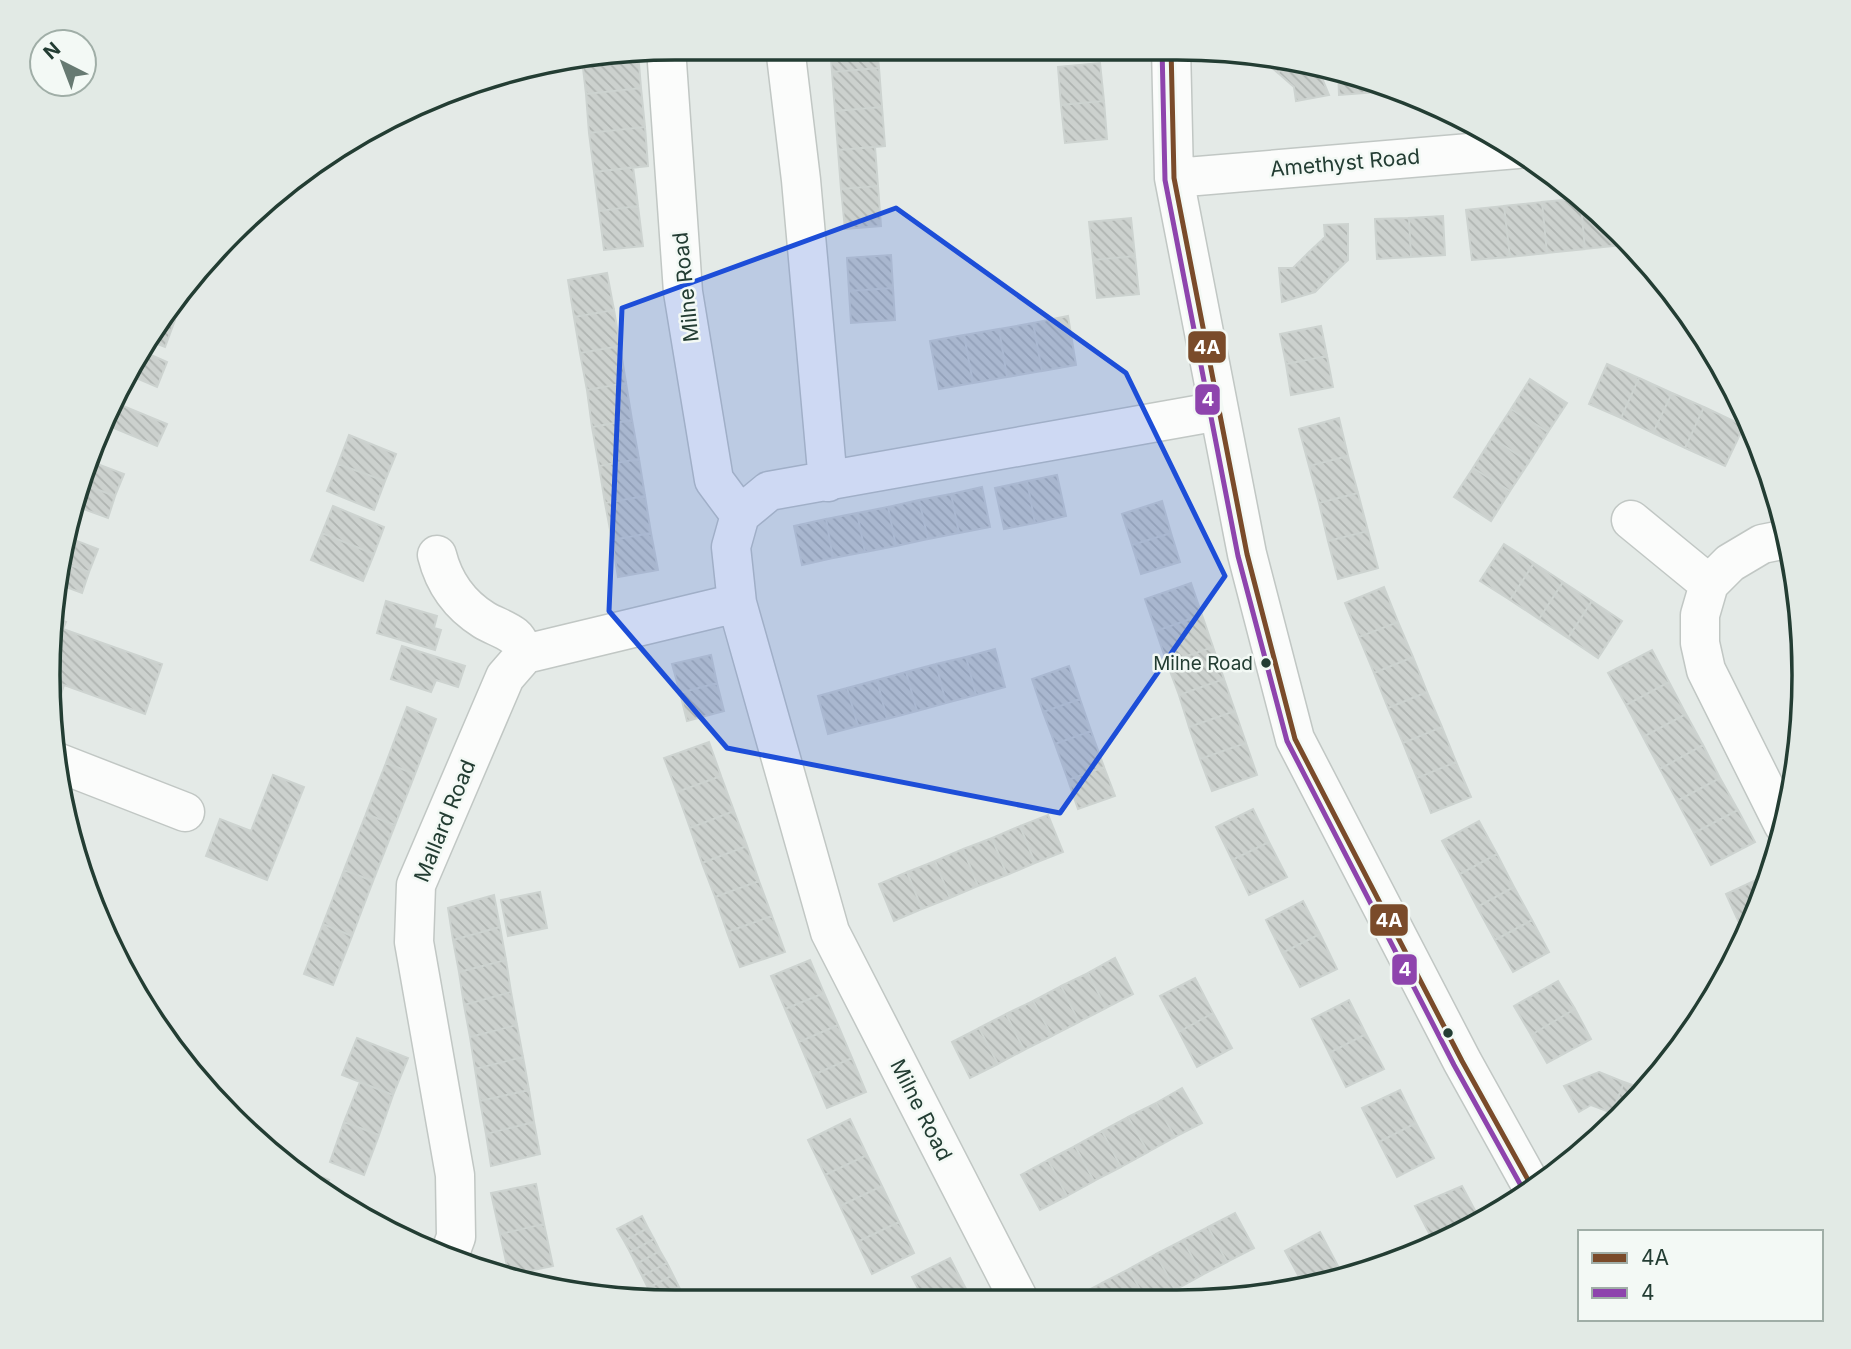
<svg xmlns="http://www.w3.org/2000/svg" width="1851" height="1349" font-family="Inter,sans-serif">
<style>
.building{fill:url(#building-back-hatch);stroke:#cdd3d0;stroke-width:2}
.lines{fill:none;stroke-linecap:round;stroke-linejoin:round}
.minor-casing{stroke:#c1c7c4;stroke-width:41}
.minor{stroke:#fbfcfb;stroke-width:38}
.bus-1-casing{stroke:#f3f9f5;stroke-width:10}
.bus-2-casing{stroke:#f3f9f5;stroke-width:10}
.bus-1{stroke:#7a4b2a;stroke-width:5}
.bus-2{stroke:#8e44ad;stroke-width:5}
.marked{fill:#1d4ed8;fill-opacity:0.2;stroke:#1d4ed8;stroke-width:5;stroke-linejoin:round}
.bus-dot{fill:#233d33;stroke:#f3f9f5;stroke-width:2.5}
.labels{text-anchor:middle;stroke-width:5;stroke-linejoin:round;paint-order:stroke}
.bus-label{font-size:19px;fill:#233d33;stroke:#f3f9f5;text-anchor:end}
.street-label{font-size:21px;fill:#233d33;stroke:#f3f9f5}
.rim{fill:none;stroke:#233d33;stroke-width:3.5}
.line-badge{stroke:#f3f9f5;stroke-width:2.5}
.badge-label{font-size:19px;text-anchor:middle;font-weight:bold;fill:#fff}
</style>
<defs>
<pattern id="building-back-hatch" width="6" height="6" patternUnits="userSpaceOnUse" patternTransform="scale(1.75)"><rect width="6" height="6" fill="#ccd1ce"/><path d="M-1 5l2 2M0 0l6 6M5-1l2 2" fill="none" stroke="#afb4b1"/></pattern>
</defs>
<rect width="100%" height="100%" fill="#e4eae7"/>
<path class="building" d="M830,47H877L879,68L832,72Z
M638,52L641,88L586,94L582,59Z
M1261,58L1287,62L1278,73Z
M1287,62L1317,66L1329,95L1296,101L1294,87L1278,73Z
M1100,63L1104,101L1061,105L1058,67Z
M879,68L882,107L835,111L832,72Z
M1338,68L1377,86V92L1339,95Z
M641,88L645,127L589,133L586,94Z
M1104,101L1107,139L1065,143L1061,105Z
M882,107L885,146L838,150L835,111Z
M645,127L648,166L594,172L589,133Z
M875,147L878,186L841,189L838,150Z
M633,167L638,206L599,211L594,172Z
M878,186L881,226L845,229L841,189Z
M1574,199L1581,206L1585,249L1547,253L1542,202Z
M1542,202L1547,253L1510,257L1504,206Z
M638,206L643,246L604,250L599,211Z
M1504,206L1510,257L1472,260L1466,210Z
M1581,206L1622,244V245L1585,249Z
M1443,216L1445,255L1411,257L1409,218Z
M1131,218L1135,256L1093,260L1089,222Z
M1409,218L1411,257L1377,259L1375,219Z
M1348,224V260L1331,276L1309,252L1325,237L1324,225Z
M1309,252L1331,276L1315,292L1282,302L1279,268H1293Z
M891,255L893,288L849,291L847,258Z
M1135,256L1139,294L1097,298L1093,260Z
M607,273L614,310L574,317L568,280Z
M893,288L895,320L851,323L849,291Z
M614,310L620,346L580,353L574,317Z
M166,316L175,320L165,347L150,341Z
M1068,316L1076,365L1042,371L1033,323Z
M1033,323L1042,371L1007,377L999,329Z
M1321,326L1327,356L1286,364L1280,334Z
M999,329L1007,377L973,383L964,335Z
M964,335L973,383L939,389L930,341Z
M620,346L626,383L587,390L580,353Z
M142,351L167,362L157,387L127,374Z
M1327,356L1333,387L1291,395L1286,364Z
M1607,364L1639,378L1621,418L1589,404Z
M1639,378L1672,393L1653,433L1621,418Z
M1530,379L1567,403L1548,432L1511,409Z
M626,383L632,420L592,427L587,390Z
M1672,393L1704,407L1685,448L1653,433Z
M111,401L167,424L157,446L104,424Z
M1704,407L1744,426L1725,466L1685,448Z
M1511,409L1548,432L1529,462L1492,438Z
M1339,418L1348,456L1309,466L1299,429Z
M632,420L639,459L599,466L592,427Z
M349,435L396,454L385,481L338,464Z
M1492,438L1529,462L1510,491L1473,468Z
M1348,456L1358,493L1319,503L1309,466Z
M639,459L645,496L605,503L599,466Z
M92,462L124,474L115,496L85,485Z
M338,464L385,481L374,510L327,491Z
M1473,468L1510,491L1491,521L1454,497Z
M1057,475L1066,516L1035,523L1027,481Z
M1027,481L1035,523L1004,529L995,488Z
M85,485L115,496L108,518L78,507Z
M982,487L990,527L959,533L951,494Z
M1358,493L1368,531L1328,541L1319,503Z
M951,494L959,533L928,539L919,500Z
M645,496L651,533L612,540L605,503Z
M919,500L928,539L896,546L888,507Z
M1162,501L1171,533L1132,545L1122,514Z
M333,506L384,527L374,554L322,533Z
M888,507L896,546L865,552L857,513Z
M857,513L865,552L833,558L826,519Z
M826,519L833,558L802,565L794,526Z
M1368,531L1378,568L1338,579L1328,541Z
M322,533L374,554L363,581L311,560Z
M651,533L658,570L618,577L612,540Z
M1171,533L1180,562L1141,574L1132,545Z
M69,538L98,549L89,572L62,562Z
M1504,544L1534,563L1510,600L1480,581Z
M62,562L89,572L82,593L55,583Z
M1534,563L1563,582L1539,619L1510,600Z
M1563,582L1592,601L1568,638L1539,619Z
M1191,583L1202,615L1156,631L1145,599Z
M1384,587L1398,622L1359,637L1345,603Z
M386,601L437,616L434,628L441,630L435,650L377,633Z
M1592,601L1622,621L1598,658L1568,638Z
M1202,615L1213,647L1167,663L1156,631Z
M53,618L66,622L63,629L162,664L145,714L64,685L59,700L53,697Z
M1398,622L1413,657L1374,673L1359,637Z
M402,646L465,666L458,687L436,680L431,692L391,679Z
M1213,647L1224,679L1179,695L1167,663Z
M995,649L1005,687L976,695L966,657Z
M1652,650L1669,682L1626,705L1608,673Z
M711,655L717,683L680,693L672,664Z
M966,657L976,695L946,703L936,664Z
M1413,657L1427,692L1388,708L1374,673Z
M936,664L946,703L917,711L906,672Z
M1069,666L1080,699L1043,712L1032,679Z
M906,672L917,711L887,719L877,680Z
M1224,679L1235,711L1189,727L1179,695Z
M877,680L887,719L858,726L847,688Z
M1669,682L1686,714L1643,737L1626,705Z
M717,683L724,711L687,721L680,693Z
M847,688L858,726L828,734L818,696Z
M1427,692L1442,727L1403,743L1388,708Z
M1080,699L1091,731L1055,744L1043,712Z
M407,707L436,719L415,774L386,763Z
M1235,711L1246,743L1200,759L1189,727Z
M1686,714L1703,745L1660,769L1643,737Z
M1442,727L1456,762L1417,778L1403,743Z
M1091,731L1104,767L1068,780L1055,744Z
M709,742L721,776L677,792L664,758Z
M1246,743L1257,775L1212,791L1200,759Z
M1703,745L1720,778L1677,801L1660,769Z
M1456,762L1471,797L1431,813L1417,778Z
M386,763L415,774L395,825L366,814Z
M1104,767L1115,796L1078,809L1068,780Z
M273,775L304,787L267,880L206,856L220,819L251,831Z
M721,776L734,811L690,828L677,792Z
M1720,778L1738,810L1694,833L1677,801Z
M1253,809L1269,842L1232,860L1216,827Z
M1738,810L1755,842L1711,865L1694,833Z
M734,811L747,846L702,863L690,828Z
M366,814L395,825L373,881L344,870Z
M1048,815L1063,852L1035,863L1020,826Z
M1479,821L1497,854L1460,874L1442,841Z
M1020,826L1035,863L1007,875L992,838Z
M992,838L1007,875L978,886L963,849Z
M1269,842L1287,877L1249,895L1232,860Z
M747,846L759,881L715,897L702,863Z
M963,849L978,886L950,898L935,861Z
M1497,854L1514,887L1477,907L1460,874Z
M935,861L950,898L922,909L907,872Z
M344,870L373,881L352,936L323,924Z
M907,872L922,909L894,921L879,884Z
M1771,873L1751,920L1740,925L1726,894Z
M759,881L772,916L727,932L715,897Z
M1514,887L1532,920L1495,940L1477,907Z
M540,892L547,928L508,936L501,900Z
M494,895L500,927L453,940L448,908Z
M1303,901L1320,934L1282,953L1266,920Z
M772,916L785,952L740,967L727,932Z
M1532,920L1549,952L1513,972L1495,940Z
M323,924L352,936L333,985L304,974Z
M500,927L506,960L459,972L453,940Z
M1320,934L1337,969L1300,987L1282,953Z
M1115,958L1133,994L1106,1008L1088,973Z
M506,960L511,992L464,1005L459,972Z
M810,960L824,993L785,1009L771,976Z
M1088,973L1106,1008L1079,1022L1061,986Z
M1195,978L1213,1013L1179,1032L1160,996Z
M1558,981L1575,1009L1531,1035L1514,1006Z
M1061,986L1079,1022L1052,1036L1033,1001Z
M511,992L517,1025L470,1037L464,1005Z
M824,993L838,1025L799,1042L785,1009Z
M1349,1000L1366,1034L1329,1053L1312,1019Z
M1033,1001L1052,1036L1024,1050L1006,1014Z
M1575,1009L1591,1039L1547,1063L1531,1035Z
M1213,1013L1232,1048L1197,1067L1179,1032Z
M1006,1014L1024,1050L998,1064L979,1028Z
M517,1025L523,1057L475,1069L470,1037Z
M838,1025L852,1058L813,1075L799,1042Z
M979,1028L998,1064L970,1078L952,1042Z
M1366,1034L1384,1069L1346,1087L1329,1053Z
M357,1038L408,1058L393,1095L342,1075Z
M523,1057L529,1090L480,1101L475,1069Z
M852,1058L866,1092L827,1108L813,1075Z
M1599,1072L1624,1082L1612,1113L1591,1105L1579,1112L1564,1086Z
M360,1082L393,1095L379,1135L344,1122Z
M1624,1082L1646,1090L1619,1116L1612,1113Z
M1182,1088L1202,1123L1175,1137L1156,1103Z
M529,1090L534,1122L486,1134L480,1101Z
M1400,1090L1416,1123L1379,1142L1362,1108Z
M1156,1103L1175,1137L1148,1152L1128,1117Z
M1128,1117L1148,1152L1121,1167L1102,1131Z
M850,1119L867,1155L825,1175L808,1140Z
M344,1122L379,1135L364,1175L330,1162Z
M534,1122L540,1154L491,1166L486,1134Z
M1416,1123L1434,1158L1397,1177L1379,1142Z
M1102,1131L1121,1167L1094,1181L1075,1146Z
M1075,1146L1094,1181L1067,1196L1048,1160Z
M867,1155L882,1186L840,1206L825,1175Z
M1048,1160L1067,1196L1040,1210L1021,1175Z
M309,1172L329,1180L325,1189L307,1177Z
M536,1184L544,1224L500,1234L491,1193Z
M882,1186L899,1222L857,1242L840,1206Z
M1462,1186L1478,1216L1431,1237L1415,1206Z
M1235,1213L1254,1248L1227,1262L1208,1227Z
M642,1216L648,1228L624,1241L617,1229Z
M1478,1216L1479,1218L1434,1244L1431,1237Z
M899,1222L914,1253L872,1274L857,1242Z
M544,1224L553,1266L509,1275L500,1234Z
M1208,1227L1227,1262L1202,1275L1183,1240Z
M648,1228L654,1239L630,1252L624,1241Z
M1320,1232L1339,1268L1312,1282L1303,1284L1285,1251Z
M654,1239L660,1251L636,1264L630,1252Z
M1183,1240L1202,1275L1175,1290L1156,1254Z
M660,1251L667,1263L642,1276L636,1264Z
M1156,1254L1175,1290L1161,1297H1144L1129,1269Z
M950,1258L966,1289L949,1298H923L912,1277Z
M667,1263L673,1275L648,1288L642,1276Z
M1339,1268L1342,1274L1312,1282Z
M1129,1269L1144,1297H1110L1102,1283Z
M673,1275L679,1287L654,1299L648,1288Z
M1102,1283L1110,1297L1075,1298V1297Z
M679,1287L685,1298L682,1300H655Z
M966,1289L970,1298H949Z"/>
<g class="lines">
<defs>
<path id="minor" d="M785,47L801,180L828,482
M1171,47L1174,178L1247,554L1295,739L1462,1061L1532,1187
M666,48L683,292L714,480L740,515
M1174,178L1517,149
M1631,520L1709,584
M437,555C444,583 460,605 484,620C494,626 505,629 514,636C519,640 522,648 525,654
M54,761L185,812
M1783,824L1706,670L1700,643V615L1709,584L1730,563L1762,544L1787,539
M449,1256L456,1237L455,1175L414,942L416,885L505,677L525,654L737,603
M1018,1298L830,932L737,603L731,547L740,515L769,491L1219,411"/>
</defs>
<use href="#minor" class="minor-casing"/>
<use href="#minor" class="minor"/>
<defs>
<path id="bus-1" d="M1171,47L1174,178L1247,554L1295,739L1462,1061L1532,1187"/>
<path id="bus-2" d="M1162,47L1165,180L1238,556L1287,741L1454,1065L1524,1191"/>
</defs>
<use href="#bus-1" class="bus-1-casing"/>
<use href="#bus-2" class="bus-2-casing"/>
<use href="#bus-1" class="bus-1"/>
<use href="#bus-2" class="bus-2"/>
</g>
<path class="marked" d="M896,208L1126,373L1225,576L1060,813L727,748L609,611L622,308Z"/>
<g class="bus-dot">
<circle cx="1266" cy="663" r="6"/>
<circle cx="1448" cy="1033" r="6"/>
</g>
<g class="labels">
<g class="bus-label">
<text x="1253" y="670">Milne Road</text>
</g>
<g class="street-label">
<text transform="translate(1345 163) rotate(-5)" y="7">Amethyst Road</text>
<text transform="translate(686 287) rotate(-96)" y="7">Milne Road</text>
<text transform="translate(445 821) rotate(-68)" y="7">Mallard Road</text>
<text transform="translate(921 1110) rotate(63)" y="7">Milne Road</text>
</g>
</g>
<path d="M0 0H1851V1349H0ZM675 60H1177A615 615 0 0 1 1792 675V675A615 615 0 0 1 1177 1290H675A615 615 0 0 1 60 675V675A615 615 0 0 1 675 60Z" fill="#e2eae5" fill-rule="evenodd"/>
<path class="rim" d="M675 60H1177A615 615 0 0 1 1792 675V675A615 615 0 0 1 1177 1290H675A615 615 0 0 1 60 675V675A615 615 0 0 1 675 60Z"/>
<g class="line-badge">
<rect x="1187" y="330" width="40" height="34" rx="7" fill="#7a4b2a"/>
<rect x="1194" y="383" width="27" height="33" rx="7" fill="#8e44ad"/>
<rect x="1369" y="903" width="40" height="34" rx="7" fill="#7a4b2a"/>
<rect x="1391" y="953" width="27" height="33" rx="7" fill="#8e44ad"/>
</g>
<g class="badge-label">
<text x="1207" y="354">4A</text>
<text x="1208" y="406">4</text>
<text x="1389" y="927">4A</text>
<text x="1405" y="976">4</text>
</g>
<rect x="1578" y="1230" width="245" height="91" fill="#f3f9f5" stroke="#a0aea7" stroke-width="2"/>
<rect x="1592" y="1253" width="35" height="10" fill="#7a4b2a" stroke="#a0aea7" stroke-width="2"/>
<text x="1641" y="1265" font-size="21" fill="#233d33">4A</text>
<rect x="1592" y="1288" width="35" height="10" fill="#8e44ad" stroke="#a0aea7" stroke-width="2"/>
<text x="1641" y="1300" font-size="21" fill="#233d33">4</text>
<g transform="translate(63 63) rotate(318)"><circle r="33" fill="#f3f9f5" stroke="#a0aea7" stroke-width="2"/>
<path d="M0-5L12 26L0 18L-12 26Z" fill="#677a72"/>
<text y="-10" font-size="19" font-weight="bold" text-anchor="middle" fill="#233d33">N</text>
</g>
</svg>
